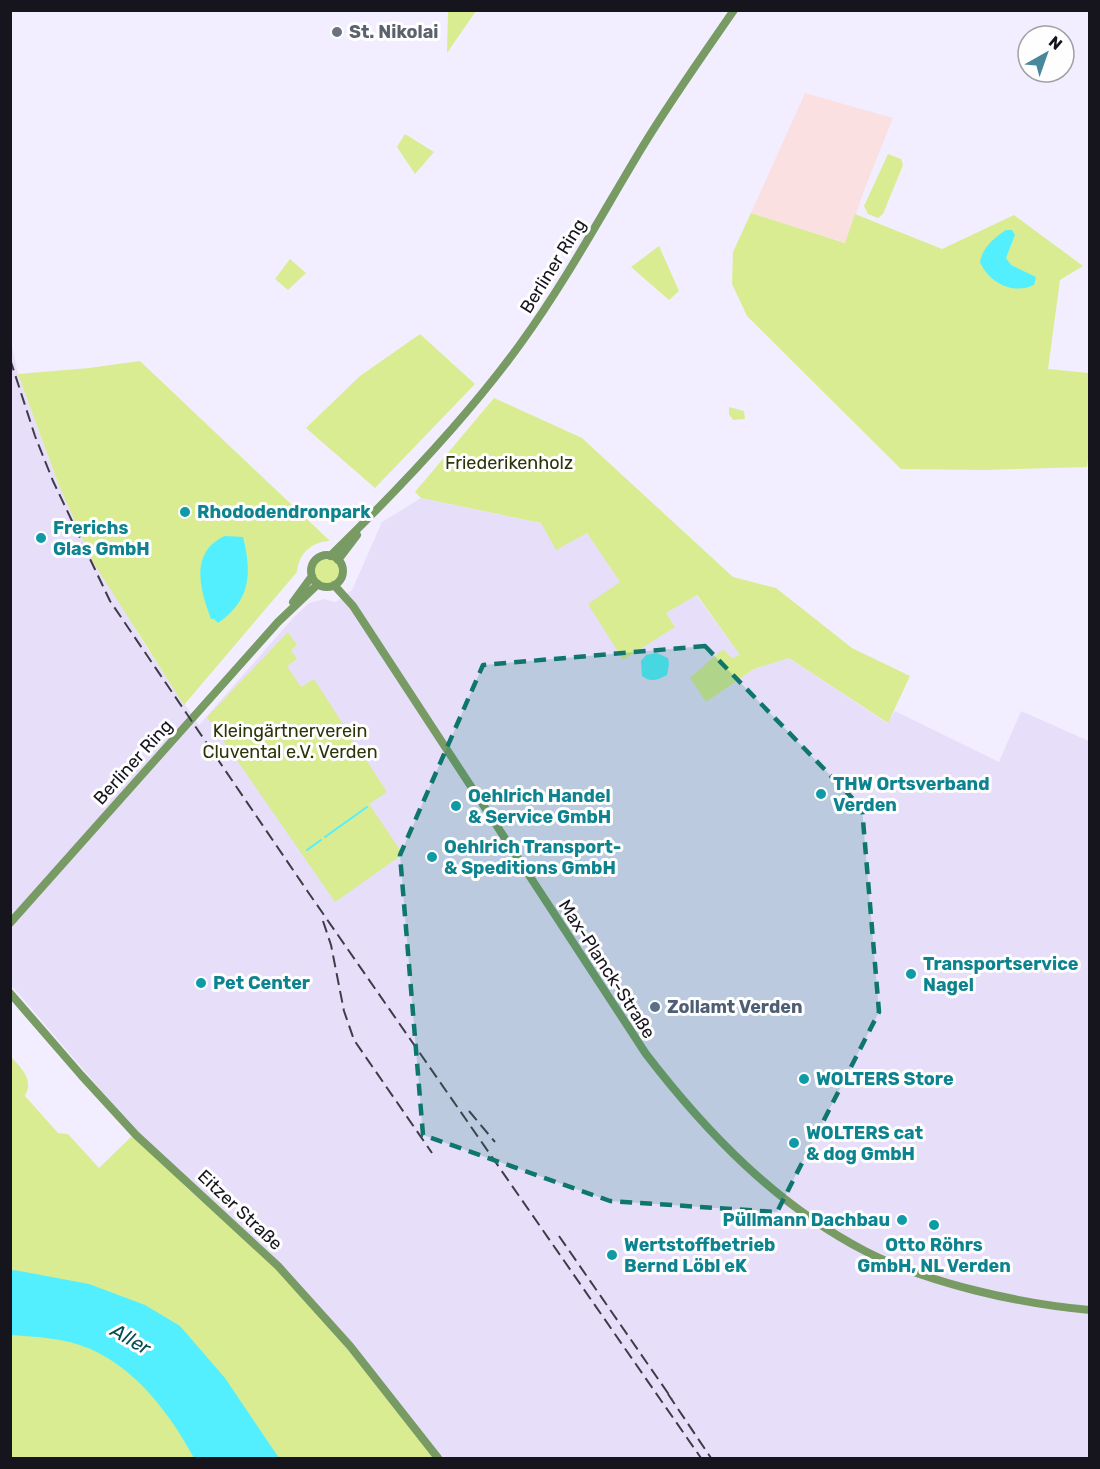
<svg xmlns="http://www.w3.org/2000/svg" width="1100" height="1469" font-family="Rubik,sans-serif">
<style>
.commercial{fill:#fbe0e2}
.built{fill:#e7dffa}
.green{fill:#d9ec91}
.water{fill:#54effe}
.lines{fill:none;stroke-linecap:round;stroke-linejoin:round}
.stream{stroke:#54effe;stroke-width:2}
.secondary{stroke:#789b64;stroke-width:8}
.rail{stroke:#3f3c47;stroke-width:2;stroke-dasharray:12 6;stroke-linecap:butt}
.marked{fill:#0f766e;fill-opacity:0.2;stroke:#0f766e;stroke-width:4.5;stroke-dasharray:12 8;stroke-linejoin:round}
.worship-dot{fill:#6b7280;stroke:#fefefe;stroke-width:2}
.culture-dot{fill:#0f9aa8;stroke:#fefefe;stroke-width:2}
.service-dot{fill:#5c6f8a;stroke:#fefefe;stroke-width:2}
.labels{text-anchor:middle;stroke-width:6;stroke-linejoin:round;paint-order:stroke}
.worship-label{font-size:18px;font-weight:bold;fill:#5b616d;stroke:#fefefe;text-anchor:start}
.street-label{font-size:18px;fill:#16141d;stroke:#fefefe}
.park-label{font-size:18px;fill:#2d3408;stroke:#fefefe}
.culture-label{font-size:18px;font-weight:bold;fill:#0d838f;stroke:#fefefe;text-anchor:start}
.service-label{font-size:18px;font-weight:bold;fill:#4e5e75;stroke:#fefefe;text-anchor:start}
.water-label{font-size:20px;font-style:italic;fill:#064e54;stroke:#fefefe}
</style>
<rect width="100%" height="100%" fill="#f3eeff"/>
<path class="commercial" d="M805,93L893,118L865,188L846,243L751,213Z"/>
<path class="built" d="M10,336L18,374L58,483L141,639L199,725L294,617L309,603L324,599L336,602L352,590L382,522L421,498L587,533L621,582L675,627L666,613L696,595L741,656L732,658L706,702L754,669L789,658L887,723L895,711L999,762L1021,711L1089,741V1458H442L353,1344L279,1264L136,1131L11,985Z"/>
<path class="green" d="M448,11H476L447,53Z
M405,134L434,152L415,174L397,147Z
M888,154L901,159L903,165L883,214L878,218L868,214L864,206Z
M751,213L845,243L855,214L942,249L1014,215L1083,266L1060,280L1048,369L1089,373L1090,445L1087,467L984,470L901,469L747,316L732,284L733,252Z
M659,246L679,291L669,300L631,267Z
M290,259L306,273L288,290L275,279Z
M420,334L475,384L375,488L306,428L360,376Z
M140,361L330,541C311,542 299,553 297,572L184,705L93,562L58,483L18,374L89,368Z
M494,398L582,438L733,577L776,588L852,648L910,676L888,723L789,658L754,669L706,702L690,678L723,649L732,658L740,655L697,595L666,613L675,627L623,660L588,604L620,582L587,533L556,550L541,523L421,498L415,492Z
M729,407L744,411L745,419L733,420L729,414Z
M313 571a14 14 0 1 1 28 0a14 14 0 1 1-28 0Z
M288,632L297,645L291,650L297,659L287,666L301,687L314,679L387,792L369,804L403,854L335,902L207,717Z
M10,1056C22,1069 34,1079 25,1096L58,1133L68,1134L99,1168L133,1135L187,1188L276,1268L347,1349L434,1458H11Z"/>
<path class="water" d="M1006,230H1012L1015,235L1006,258L1011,265L1036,277L1034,285C1013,295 989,283 980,262C982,248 995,237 1006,230Z
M225,536L243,537C252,573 251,600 218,623L214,619H211C200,590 189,552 225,536Z
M657,653L668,658L669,664L667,675C657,680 652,683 642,676L641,661L646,655Z
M14,1270L89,1284L145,1305L180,1326L225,1378L279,1458H194C170,1414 136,1368 88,1348C64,1338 36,1337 11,1335V1271Z"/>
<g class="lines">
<path class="stream" d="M325,837L367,807
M307,850L321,840"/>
<path class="secondary" d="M311 571a16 16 0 1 1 32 0a16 16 0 1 1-32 0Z
M330,556C397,491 467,418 521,343C566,281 603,212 643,146C671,100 703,55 734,10
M338,560L357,535
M334,585L353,606L646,1054C706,1132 776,1205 865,1251C927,1283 1020,1304 1090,1310
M293,602L312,576
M10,923L278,622L318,584
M10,993L81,1075L136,1135L278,1266L350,1346L438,1458"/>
<path class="rail" d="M10,359L35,436L53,481L110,601L308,892L701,1458
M323,921L331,945L344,1011L354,1040L432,1153
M469,1111L495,1142
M559,1236L672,1399
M668,1394L711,1458"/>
</g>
<path class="marked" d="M705,646L862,808L879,1012L777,1212L610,1201L423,1135L400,855L483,665Z"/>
<circle class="worship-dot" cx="337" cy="32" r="6"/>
<g class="culture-dot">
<circle cx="185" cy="512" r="6"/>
<circle cx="41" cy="538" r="6"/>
<circle cx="821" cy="794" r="6"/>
<circle cx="456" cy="806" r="6"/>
<circle cx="432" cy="857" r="6"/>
<circle cx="911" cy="974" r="6"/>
<circle cx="201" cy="983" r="6"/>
<circle cx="804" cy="1079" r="6"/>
<circle cx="794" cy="1143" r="6"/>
<circle cx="902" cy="1220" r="6"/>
<circle cx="934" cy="1225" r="6"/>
<circle cx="612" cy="1255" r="6"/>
</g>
<circle class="service-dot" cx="655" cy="1007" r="6"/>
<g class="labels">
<g class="worship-label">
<text x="349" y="38">St. Nikolai</text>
</g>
<g class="street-label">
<text transform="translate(553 266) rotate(-58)" y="6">Berliner Ring</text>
<text transform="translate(133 762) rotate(-48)" y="6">Berliner Ring</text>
<text transform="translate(607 969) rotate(57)" y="6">Max-Planck-Straße</text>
<text transform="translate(240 1210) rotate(43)" y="6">Eitzer Straße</text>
</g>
<g class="park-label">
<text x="509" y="469">Friederikenholz</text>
<text x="290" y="737">Kleingärtnerverein<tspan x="290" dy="21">Cluvental e.V. Verden</tspan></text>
</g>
<g class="culture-label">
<text x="197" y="518">Rhododendronpark</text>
<text x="53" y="534">Frerichs<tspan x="53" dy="21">Glas GmbH</tspan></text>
<text x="833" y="790">THW Ortsverband<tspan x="833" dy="21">Verden</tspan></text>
<text x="468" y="802">Oehlrich Handel<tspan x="468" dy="21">&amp; Service GmbH</tspan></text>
<text x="444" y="853">Oehlrich Transport-<tspan x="444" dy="21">&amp; Speditions GmbH</tspan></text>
<text x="923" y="970">Transportservice<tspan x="923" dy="21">Nagel</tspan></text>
<text x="213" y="989">Pet Center</text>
<text x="816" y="1085">WOLTERS Store</text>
<text x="806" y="1139">WOLTERS cat<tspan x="806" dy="21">&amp; dog GmbH</tspan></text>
<text x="890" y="1226" text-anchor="end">Püllmann Dachbau</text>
<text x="624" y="1251">Wertstoffbetrieb<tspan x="624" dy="21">Bernd Löbl eK</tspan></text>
<text x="934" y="1251" text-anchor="middle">Otto Röhrs<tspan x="934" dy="21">GmbH, NL Verden</tspan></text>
</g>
<g class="service-label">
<text x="667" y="1013">Zollamt Verden</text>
</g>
<g class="water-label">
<text transform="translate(131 1339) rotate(30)" y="7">Aller</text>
</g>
</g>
<rect width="1100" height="1469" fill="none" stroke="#16141d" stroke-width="24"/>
<g transform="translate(1046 54) rotate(40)"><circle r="28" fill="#fefefe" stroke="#a1a0a4" stroke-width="1.5"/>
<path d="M0-4.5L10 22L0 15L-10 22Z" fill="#47889b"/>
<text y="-9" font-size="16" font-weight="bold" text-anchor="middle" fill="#16141d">N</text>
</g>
</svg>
